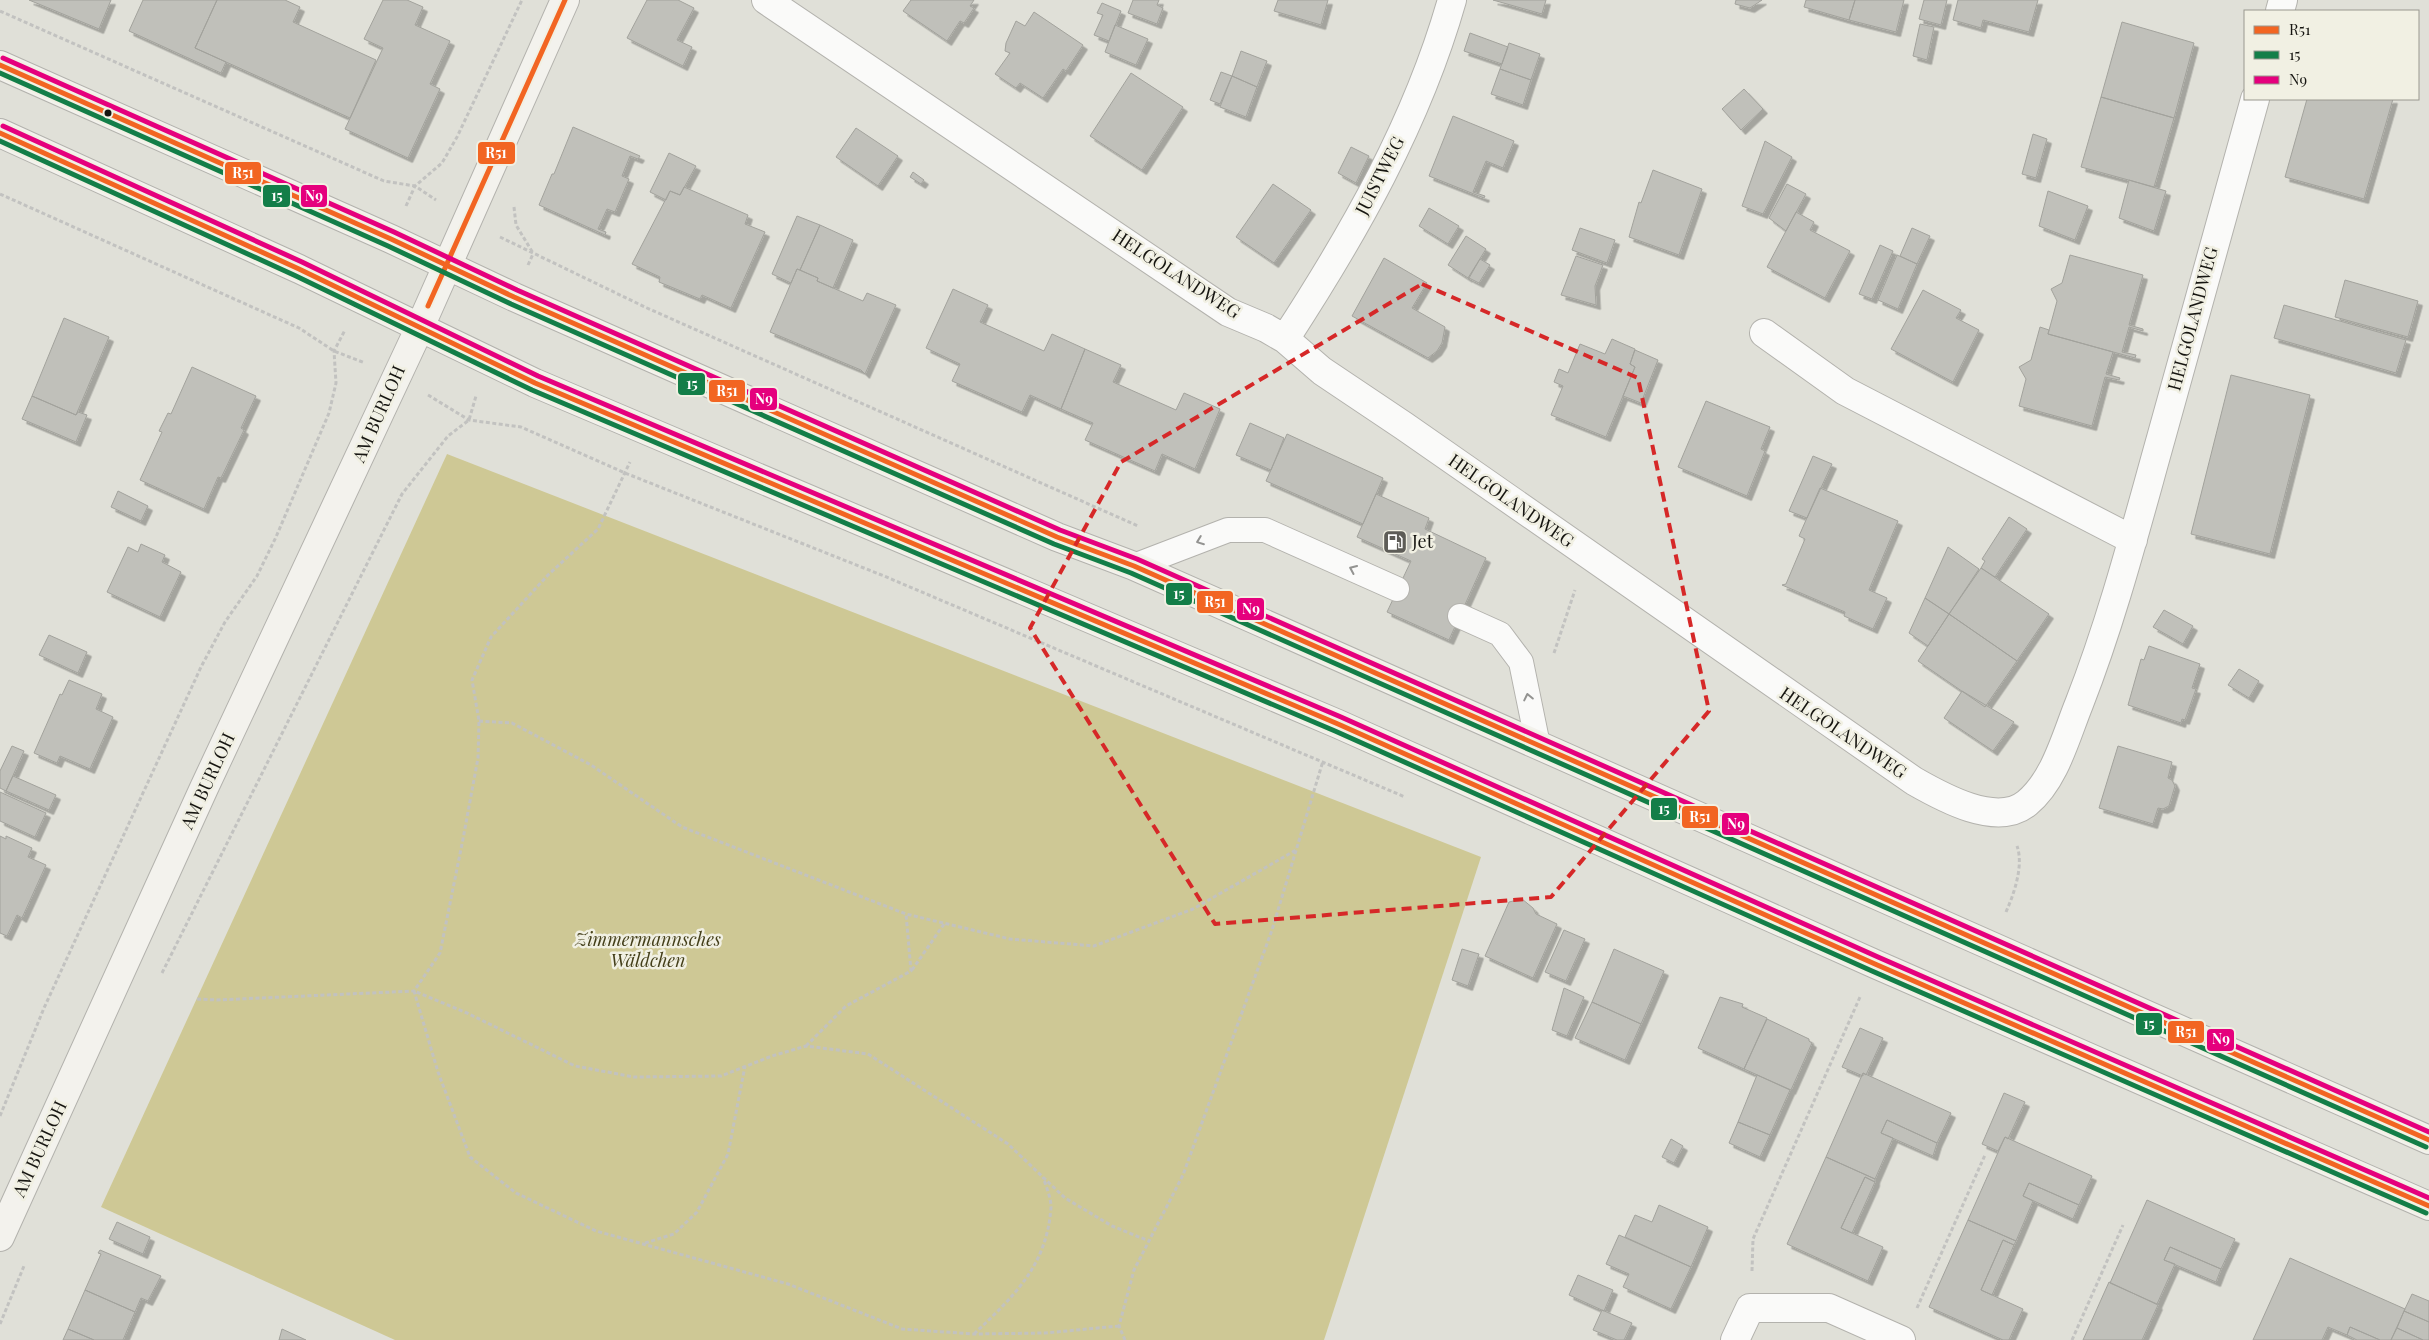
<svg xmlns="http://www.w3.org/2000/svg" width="2429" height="1340" font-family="'Playfair Display',serif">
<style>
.forest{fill:#cec895}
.building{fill:#c0c0ba;stroke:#a2a29c;filter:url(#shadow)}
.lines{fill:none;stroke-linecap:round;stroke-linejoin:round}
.lane-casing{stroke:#b3b2ad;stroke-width:26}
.street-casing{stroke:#b3b2ad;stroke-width:30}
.secondary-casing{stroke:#b3b2ad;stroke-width:30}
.path{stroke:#c2c2c0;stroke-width:3;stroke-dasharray:4 2.5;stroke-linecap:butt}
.lane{stroke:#fafaf9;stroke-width:24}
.street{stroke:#fafaf9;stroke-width:28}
.secondary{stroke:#f3f2ed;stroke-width:28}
.bus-1-casing{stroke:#f1f0e3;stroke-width:9}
.bus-2-casing{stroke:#f1f0e3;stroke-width:9}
.bus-3-casing{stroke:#f1f0e3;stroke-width:9}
.bus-1{stroke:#f26522;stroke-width:5}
.bus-2{stroke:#137e48;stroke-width:5}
.bus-3{stroke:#e5007d;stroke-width:5}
.oneway{stroke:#939391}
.marked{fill:none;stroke:#d62828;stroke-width:4;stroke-dasharray:10 6;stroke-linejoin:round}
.bus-dot{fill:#161511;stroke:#f1f0e3;stroke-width:2}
.labels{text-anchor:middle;stroke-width:5;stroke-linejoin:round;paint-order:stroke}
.street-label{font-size:18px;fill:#161511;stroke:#f1f0e3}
.poi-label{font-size:18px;fill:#161511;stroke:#f1f0e3;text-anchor:start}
.park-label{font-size:18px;font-style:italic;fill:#443f1a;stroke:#f1f0e3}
.line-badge{stroke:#f1f0e3;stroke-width:2}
.badge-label{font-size:14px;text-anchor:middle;font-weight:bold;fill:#fff}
</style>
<defs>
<filter id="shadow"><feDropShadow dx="4.5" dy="4.5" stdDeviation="0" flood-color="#0004"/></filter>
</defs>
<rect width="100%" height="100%" fill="#e0e0d8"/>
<path class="forest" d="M447,454L1481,857L1324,1340H395L101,1207Z"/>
<path class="building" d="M29,0H111L99,29Z
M143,0H217L195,48L226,62L221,73L129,31Z
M217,0H285L300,7L293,22L376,60L350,118L195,48Z
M383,0H407L423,7L415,25L450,41L430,84L440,89L408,158L345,129L383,48L364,39Z
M647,0H678L694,8L677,40L692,47L683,66L627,38Z
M911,0H974L970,6L974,8L964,23L960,21L947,41L903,11Z
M1133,0H1159L1157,5L1163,8L1157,24L1128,13Z
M1278,0H1328L1321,25L1274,11Z
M1493,0H1546L1542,14Z
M1736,0H1762L1750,8L1735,4Z
M1806,0H1855L1849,20L1804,7Z
M1855,0H1904L1896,32L1849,20Z
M1924,0H1947L1941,25L1919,19Z
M1958,0H2038L2029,32L1983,20L1981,28L1953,20Z
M1102,3L1121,11L1109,41L1094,35L1103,15L1097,13Z
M1034,12L1083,45L1066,71L1063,69L1043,98L1020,83L1016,88L995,74L1010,53L1005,51L1006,43L1016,21L1025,26Z
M2122,22L2194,43L2174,118L2101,97Z
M1920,24L1934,27L1927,60L1913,56Z
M1115,25L1148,39L1136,65L1105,52Z
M1470,33L1508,47L1502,64L1464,51Z
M1509,43L1540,54L1531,80L1500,69Z
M1241,51L1267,61L1257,87L1232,76Z
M1500,69L1531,80L1523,105L1491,94Z
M1221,72L1232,76L1220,104L1210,100Z
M1131,73L1183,107L1142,170L1090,136Z
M1232,76L1257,87L1246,117L1220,107Z
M1744,89L1763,109L1741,130L1722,109Z
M2101,97L2174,118L2154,187L2081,167Z
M2307,99H2393L2364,199L2285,177Z
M1453,116L1514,141L1503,168L1486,161L1473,192L1485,196L1484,198L1429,176Z
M573,127L640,156L638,159L630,156L622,176L629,179L615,212L607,209L598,229L606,232L605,235L539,205L552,174H554Z
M856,128L898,156L878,186L836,157Z
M2033,134L2047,139L2036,178L2022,174Z
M1765,141L1792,157L1763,214L1742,206Z
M1351,147L1369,156L1356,183L1338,173Z
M669,153L696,166L680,195L670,191L666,200L650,192Z
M1653,170L1702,189L1679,255L1629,237L1639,202L1641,203Z
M913,172L924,180L921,184L910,177Z
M2129,180L2166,191L2154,231L2119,218Z
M1273,184L1311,210L1274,263L1236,237Z
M1787,184L1806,194L1786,231L1769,218Z
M684,187L748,215L745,224L765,232L731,308L702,295L700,299L659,282L660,277L632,264L670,191L680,195Z
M2048,191L2088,206L2075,240L2039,226Z
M1429,208L1459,226L1448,244L1419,226Z
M1796,212L1814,222L1810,230L1850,251L1825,298L1767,267Z
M797,216L820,225L800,270L797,269L791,283L772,274Z
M820,225L853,240L833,288L817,281L818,278L800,270Z
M1580,228L1615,240L1607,263L1572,250Z
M1912,228L1930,236L1917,264L1900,256Z
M1466,236L1486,249L1468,278L1448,265Z
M1880,245L1893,251L1872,299L1859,294Z
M1897,255L1917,264L1898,309L1878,300Z
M2070,255L2143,275L2129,325L2143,329V331L2129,327L2122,352L2136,355L2135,358L2048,334L2057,301L2051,289L2062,283Z
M1576,256L1603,265L1595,286L1596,305L1561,295Z
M1384,258L1427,283L1412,308L1445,327L1442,343L1437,351L1428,358L1352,316Z
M1480,259L1490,265L1479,283L1469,278Z
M797,269L818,278L817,281L863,301L867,293L896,305L865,374L861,370L770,332Z
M2345,280L2418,301L2408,337L2335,317Z
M953,289L988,305L980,322L1044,351L1052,334L1085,349L1061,409L1030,395L1022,412L952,381L960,364L926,348Z
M1923,290L1961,310L1956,318L1979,330L1953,382L1891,349Z
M2284,305L2406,340L2396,373L2274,338Z
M64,318L109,337L76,415L32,396Z
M2040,327L2049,330L2048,334L2113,352L2106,374L2120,378L2119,380L2105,377L2092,426L2019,406L2026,379L2019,367L2031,360Z
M1612,339L1635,349L1630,364L1635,367L1606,437L1551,415L1563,386L1554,382L1559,369L1568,373L1580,344L1605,354Z
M1085,349L1121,365L1113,382L1176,410L1184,393L1220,409L1195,469L1162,454L1155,471L1085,440L1093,423L1061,409Z
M1635,350L1658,360L1641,403L1623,396L1635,367L1630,364Z
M192,367L256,396L241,428L244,430L221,478L218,477L204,509L140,480L162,432L159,431L168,413L171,414Z
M2231,375L2310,395L2270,554L2191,534Z
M32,396L76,415L78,412L87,415L76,442L22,419Z
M1706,401L1770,427L1761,449L1765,451L1747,496L1678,467Z
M1250,423L1284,438L1271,470L1236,455Z
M1287,434L1383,478L1363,524L1266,481Z
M1813,456L1832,464L1807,518L1789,511Z
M1820,488L1898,521L1869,590L1887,598L1873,629L1844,616L1845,612L1782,585L1786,584L1805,539L1799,536Z
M118,491L148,506L141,521L111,507Z
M1376,494L1429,518L1425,529L1486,558L1449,640L1387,612L1411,561L1357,537Z
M2009,517L2027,529L1995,577L1981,568L1985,561L1982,559Z
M141,544L165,555L162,562L181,572L160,617L107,592L128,547L138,552Z
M1948,547L1979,569L1949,614L1925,598Z
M1981,568L2049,614L2017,661L1949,614Z
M1925,598L1949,614L1928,646L1909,633Z
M2164,610L2193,626L2183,644L2153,627Z
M1949,614L2017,661L1985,707L1918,661Z
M49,635L87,652L78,673L39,655Z
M2149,646L2200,664L2192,688L2196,689L2185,720L2182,719L2181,723L2128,705L2141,659L2144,660Z
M2239,669L2259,681L2249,698L2228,685Z
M69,680L102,694L96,709L113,717L90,769L60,756L57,763L34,753L60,694L62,695Z
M1962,691L2014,722L1993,751L1944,718Z
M12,746L24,751L6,791L0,788V771Z
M2118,746L2172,762L2168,778L2172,780L2175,786L2169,806L2163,809L2158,808L2153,824L2099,808Z
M13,776L56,795L49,810L6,791Z
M0,792L46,813L35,837L0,821Z
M0,836L6,839V836L32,848L28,857L46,865L22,918L17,915L7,936L0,933Z
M1522,899L1533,908L1536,914L1557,924L1533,978L1485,956L1509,902Z
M1564,930L1585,939L1566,981L1545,972Z
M1462,949L1479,954L1468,986L1452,980Z
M1614,949L1664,971L1641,1024L1592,1002Z
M1564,988L1584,997L1567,1036L1552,1030Z
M1720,997L1743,1004L1742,1007L1767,1018L1744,1069L1698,1048Z
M1592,1002L1641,1024L1625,1060L1575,1038Z
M1767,1019L1809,1039V1041L1812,1043L1791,1090L1744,1069Z
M1860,1028L1883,1038L1866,1075L1863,1073V1076L1842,1067Z
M1863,1073L1951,1113L1937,1143L1887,1120L1881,1133L1893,1138L1875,1179L1826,1157Z
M1757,1075L1790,1090L1770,1135L1738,1122Z
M2004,1093L2025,1102L2008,1139L2005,1137L1998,1151L1982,1144Z
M1887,1120L1937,1143L1933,1156L1881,1133Z
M1738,1122L1770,1135L1760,1157L1729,1143Z
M2005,1137L2092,1176L2079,1205L2029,1183L2023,1196L2033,1201L2016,1241L1968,1220Z
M1671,1139L1683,1146L1674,1163L1662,1157Z
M1826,1157L1875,1179V1182L1865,1177L1841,1228L1883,1247L1868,1281L1787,1244Z
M1865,1177L1875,1182L1852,1233L1841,1228Z
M2029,1183L2079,1205L2073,1219L2023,1196Z
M2147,1200L2235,1239L2221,1269L2170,1247L2164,1260L2175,1264L2157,1304L2110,1283Z
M1659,1205L1708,1227L1691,1267L1625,1237L1635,1215L1652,1222Z
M1968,1220L2016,1241L2014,1245L2003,1240L1981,1290L2023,1309L2009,1340H2003L1929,1307Z
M117,1222L150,1237L143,1254L109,1239Z
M1619,1235L1691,1267L1671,1309L1623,1287L1629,1274L1606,1264Z
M2003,1240L2014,1245L1992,1295L1981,1290Z
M2170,1247L2221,1269L2216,1282L2164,1260Z
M100,1250L161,1276L148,1301L141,1298L135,1312L85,1290L101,1254L98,1253Z
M2290,1258L2405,1309L2391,1340H2380L2350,1327L2347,1335L2328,1327L2322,1340H2253Z
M1578,1275L1613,1290L1604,1311L1569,1295Z
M2109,1282L2158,1305L2142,1340H2083Z
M85,1290L135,1312L123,1340H94L68,1329Z
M2412,1294L2429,1301V1322L2404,1311Z
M1602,1310L1632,1323L1624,1340H1617L1593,1330Z
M2404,1311L2429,1322V1340H2423L2397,1328Z
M2350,1327L2380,1340H2357L2347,1335Z
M2397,1328L2423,1340H2391Z
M68,1329L94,1340H63Z
M282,1329L306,1340H279Z"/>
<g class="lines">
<defs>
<path id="lane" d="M1134,566L1228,530H1265L1397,589
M1460,616L1500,634L1521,662L1538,745"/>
<path id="street" d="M766,0L1228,312L1266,328L1285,339L1322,371L1404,426L1914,781C1942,797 1997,828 2027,803C2055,780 2066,736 2079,704C2113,617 2136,527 2161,438C2192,325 2223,212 2255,99
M2280,11L2283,0
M1764,333L1845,391L2133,540
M1285,339C1354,233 1417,123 1452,0
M1735,1340L1750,1308H1829L1901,1340"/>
<path id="secondary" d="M0,65L391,239L514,297L1057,537L1134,566L2429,1140
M0,133L299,269L535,383L1338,724L1875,964L2429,1206
M0,1237L204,788L420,327L565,0"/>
</defs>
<use href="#lane" class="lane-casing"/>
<use href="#street" class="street-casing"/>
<use href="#secondary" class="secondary-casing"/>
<path class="path" d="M0,11L384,181L415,186L436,200
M0,194L299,328L334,351L365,363
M406,206L415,186L442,163L457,137L522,0
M514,207L516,225L533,253
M500,237L647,308L1138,526
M528,265L533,254
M428,395L469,420L521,427L625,473L884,576L1405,797
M1554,653L1575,590
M479,721L512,723L591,765L682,827L906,914L1010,939L1094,946L1193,909L1296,850
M2006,912C2014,894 2024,865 2017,846
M912,970L944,924
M162,973L402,494L448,436L469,420L476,396
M197,999L217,1000L414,991L440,953L463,839L478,758L479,721L472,680L491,637L548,575L598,529L630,462
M806,1046L846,1006L911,971L906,914
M0,1116L44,1008L201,667L225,622L257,576L276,537L329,413L336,383L334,351L345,330
M645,1243L674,1234L697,1212L728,1154L745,1066
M1752,1271L1753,1239L1860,997
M1917,1308L1985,1155
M0,1324L24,1266
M1119,1326L1045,1333L974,1334L902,1329L788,1284L596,1231L516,1193L470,1157L438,1072L414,991L467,1013L575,1066L634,1077L721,1076L772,1056L806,1046L868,1054L1008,1144L1065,1198L1112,1226L1149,1241
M974,1334C1014,1296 1047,1266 1051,1207C1051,1198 1046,1186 1043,1177
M1125,1340L1119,1326L1134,1270L1183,1175L1272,930L1323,761
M2072,1340L2123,1225"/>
<use href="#lane" class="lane"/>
<use href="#street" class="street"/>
<use href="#secondary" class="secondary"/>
<defs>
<path id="bus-1" d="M0,65L391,239L514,297L1057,537L1134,566L2429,1140
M0,133L299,269L535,383L1338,724L1875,964L2429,1206
M428,306L565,0"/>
<path id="bus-2" d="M0,73L388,246L511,304L1054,544L1131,573L2426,1147
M0,141L296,276L532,390L1335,731L1872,971L2426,1213"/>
<path id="bus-3" d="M3,58L394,232L517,290L1060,530L1137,559L2429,1132
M3,126L302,262L538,376L1341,717L1878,957L2429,1198"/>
</defs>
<use href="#bus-1" class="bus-1-casing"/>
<use href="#bus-2" class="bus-2-casing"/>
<use href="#bus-3" class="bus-3-casing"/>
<use href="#bus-1" class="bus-1"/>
<use href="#bus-2" class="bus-2"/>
<use href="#bus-3" class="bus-3"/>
</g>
<defs><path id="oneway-chevron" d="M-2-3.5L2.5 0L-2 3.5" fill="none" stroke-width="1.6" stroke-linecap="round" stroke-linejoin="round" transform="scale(1.25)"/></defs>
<g class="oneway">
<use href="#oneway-chevron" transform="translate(1200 541) rotate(159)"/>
<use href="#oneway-chevron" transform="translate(1353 569) rotate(-156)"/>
<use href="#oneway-chevron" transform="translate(1528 697) rotate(-102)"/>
</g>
<path class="marked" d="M1422,284L1638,378L1709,711L1551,897L1215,924L1030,628L1121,462Z"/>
<defs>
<symbol id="fuel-square" viewBox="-11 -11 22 22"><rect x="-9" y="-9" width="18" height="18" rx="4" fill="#5d5c57" stroke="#f1f0e3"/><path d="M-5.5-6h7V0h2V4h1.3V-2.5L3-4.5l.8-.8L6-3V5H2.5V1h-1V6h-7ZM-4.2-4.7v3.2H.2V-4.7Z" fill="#fff"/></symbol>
</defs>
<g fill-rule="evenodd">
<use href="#fuel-square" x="1381" y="528" width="28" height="28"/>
</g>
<circle class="bus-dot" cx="108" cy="113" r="4.5"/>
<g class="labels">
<g class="street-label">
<text transform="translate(1380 176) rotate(-63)" y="6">JUISTWEG</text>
<text transform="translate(1176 274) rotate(33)" y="6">HELGOLANDWEG</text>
<text transform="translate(2193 319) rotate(-75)" y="6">HELGOLANDWEG</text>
<text transform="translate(379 414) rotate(-66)" y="6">AM BURLOH</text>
<text transform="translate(1511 501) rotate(35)" y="6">HELGOLANDWEG</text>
<text transform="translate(1843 733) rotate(34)" y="6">HELGOLANDWEG</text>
<text transform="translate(208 781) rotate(-65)" y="6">AM BURLOH</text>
<text transform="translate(40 1149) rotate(-65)" y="6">AM BURLOH</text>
</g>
<g class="poi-label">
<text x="1412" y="548">Jet</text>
</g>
<g class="park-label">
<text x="648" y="946">Zimmermannsches<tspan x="648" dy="21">Wäldchen</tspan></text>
</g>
</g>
<g class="line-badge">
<rect x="477" y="141" width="39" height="24" rx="5" fill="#f26522"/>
<rect x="224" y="161" width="38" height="24" rx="5" fill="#f26522"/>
<rect x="262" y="184" width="29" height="24" rx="5" fill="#137e48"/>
<rect x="300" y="184" width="28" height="24" rx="5" fill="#e5007d"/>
<rect x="677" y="372" width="29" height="24" rx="5" fill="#137e48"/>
<rect x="708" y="379" width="38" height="24" rx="5" fill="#f26522"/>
<rect x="749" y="387" width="29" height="24" rx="5" fill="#e5007d"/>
<rect x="1165" y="582" width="28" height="24" rx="5" fill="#137e48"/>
<rect x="1196" y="590" width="38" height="24" rx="5" fill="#f26522"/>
<rect x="1236" y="597" width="29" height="24" rx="5" fill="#e5007d"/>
<rect x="1650" y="797" width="28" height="24" rx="5" fill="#137e48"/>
<rect x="1681" y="805" width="38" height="24" rx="5" fill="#f26522"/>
<rect x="1721" y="812" width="29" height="24" rx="5" fill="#e5007d"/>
<rect x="2135" y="1012" width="28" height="24" rx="5" fill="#137e48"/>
<rect x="2167" y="1020" width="38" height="24" rx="5" fill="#f26522"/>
<rect x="2206" y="1028" width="29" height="24" rx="5" fill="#e5007d"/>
</g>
<g class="badge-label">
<text x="496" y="158">R51</text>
<text x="243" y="178">R51</text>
<text x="277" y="201">15</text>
<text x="314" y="201">N9</text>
<text x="692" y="389">15</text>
<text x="727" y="396">R51</text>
<text x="764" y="404">N9</text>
<text x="1179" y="599">15</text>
<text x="1215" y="607">R51</text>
<text x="1251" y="614">N9</text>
<text x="1664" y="814">15</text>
<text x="1700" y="822">R51</text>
<text x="1736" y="829">N9</text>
<text x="2149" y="1029">15</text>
<text x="2186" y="1037">R51</text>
<text x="2221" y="1044">N9</text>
</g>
<rect x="2244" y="10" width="175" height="90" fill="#f1f0e3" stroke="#99988f"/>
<rect x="2254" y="26" width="25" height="8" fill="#f26522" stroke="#99988f"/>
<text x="2289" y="35" font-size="15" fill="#161511">R51</text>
<rect x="2254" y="51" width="25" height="8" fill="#137e48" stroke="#99988f"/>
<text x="2289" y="60" font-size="15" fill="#161511">15</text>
<rect x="2254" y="76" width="25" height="8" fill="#e5007d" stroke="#99988f"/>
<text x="2289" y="85" font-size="15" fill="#161511">N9</text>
</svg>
